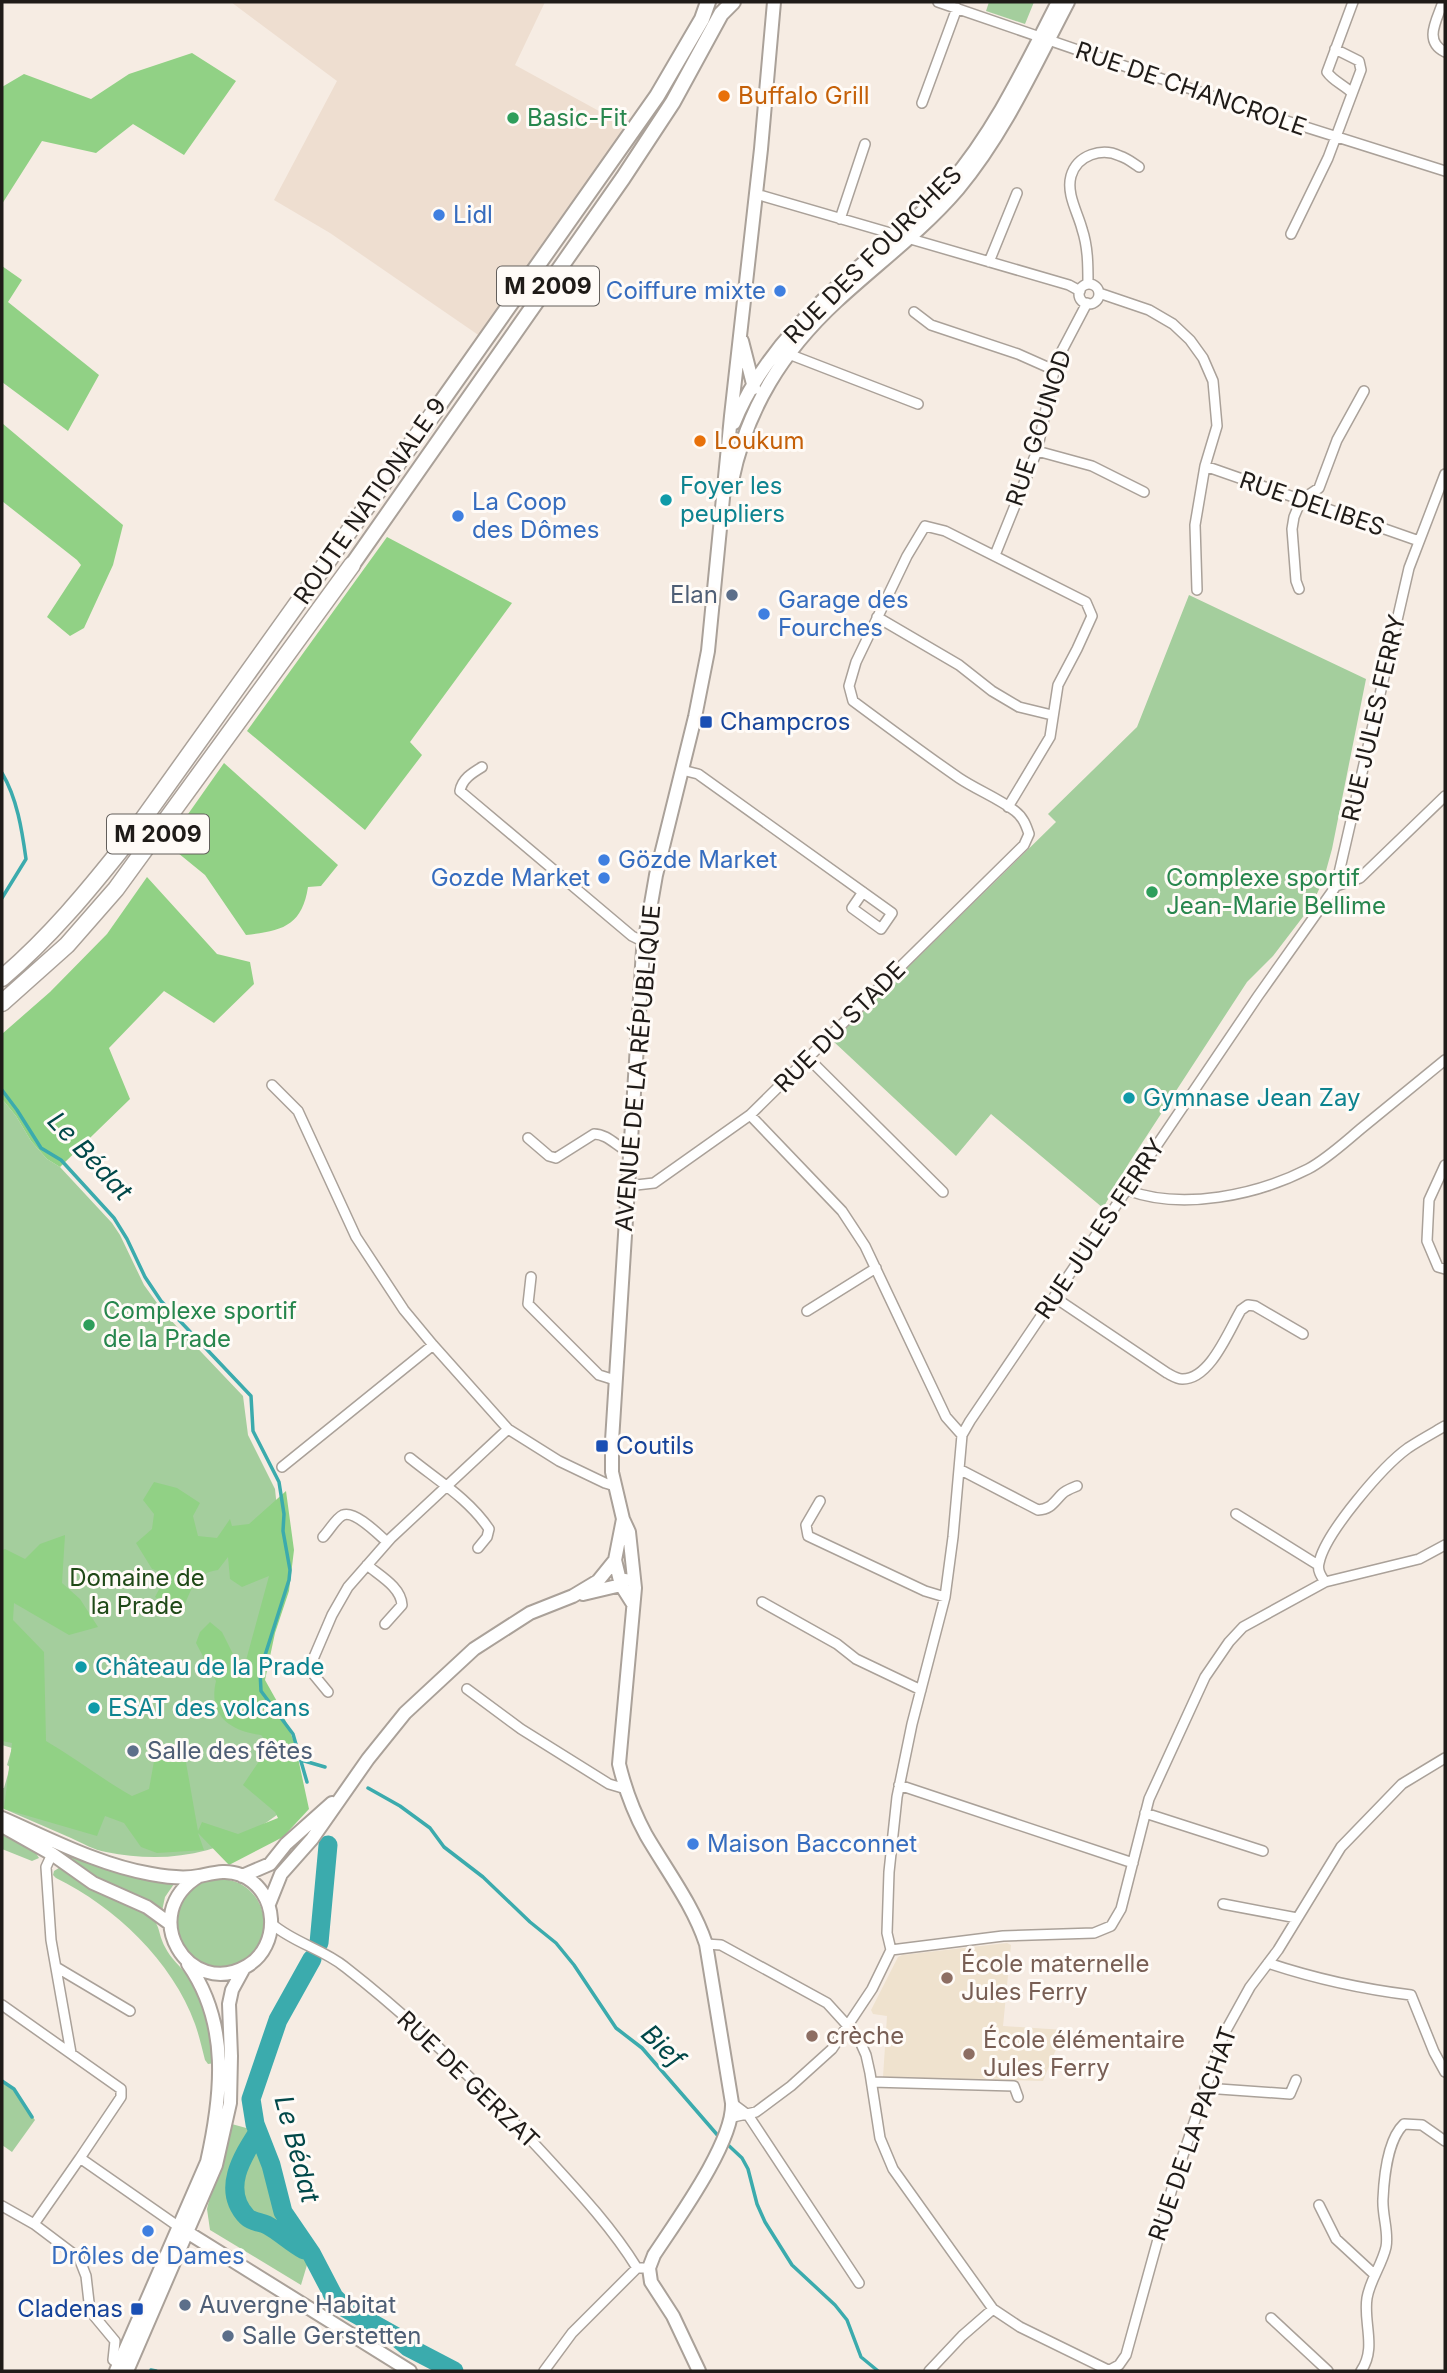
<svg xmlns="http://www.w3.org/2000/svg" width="1447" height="2373" font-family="Inter,sans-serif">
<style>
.built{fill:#eeded0}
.education{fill:#efe2ce}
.green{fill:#a4ce9d}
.forest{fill:#91d185}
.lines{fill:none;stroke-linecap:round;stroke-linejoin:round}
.stream{stroke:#3babad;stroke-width:3.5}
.river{stroke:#3babad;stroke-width:19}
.street-casing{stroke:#aaa199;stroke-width:12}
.secondary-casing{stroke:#aaa199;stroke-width:16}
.primary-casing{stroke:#aaa199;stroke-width:18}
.highway-casing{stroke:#aaa199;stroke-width:19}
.street{stroke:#fff;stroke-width:9}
.secondary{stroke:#fff;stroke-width:12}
.primary{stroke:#fff;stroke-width:14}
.highway{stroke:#fff;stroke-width:16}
.food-dot{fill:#e8710a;stroke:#fffbf7;stroke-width:2.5}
.leisure-dot{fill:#2e9e5b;stroke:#fffbf7;stroke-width:2.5}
.shop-dot{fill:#3f7fe0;stroke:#fffbf7;stroke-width:2.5}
.culture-dot{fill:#0f9aa8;stroke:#fffbf7;stroke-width:2.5}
.service-dot{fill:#5c6f8a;stroke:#fffbf7;stroke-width:2.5}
.transit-dot{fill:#1a4fb4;stroke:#fffbf7;stroke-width:2.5}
.education-dot{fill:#8d6e63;stroke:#fffbf7;stroke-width:2.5}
.labels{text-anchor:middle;stroke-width:6;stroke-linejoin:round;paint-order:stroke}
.shield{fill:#fffbf7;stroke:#625e5b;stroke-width:2}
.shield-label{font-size:23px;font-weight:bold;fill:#1f1b18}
.street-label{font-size:24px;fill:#1f1b18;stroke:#fffbf7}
.food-label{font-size:24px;fill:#c56008;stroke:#fffbf7;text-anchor:start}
.leisure-label{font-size:24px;fill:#27864d;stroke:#fffbf7;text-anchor:start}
.shop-label{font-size:24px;fill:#366cbe;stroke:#fffbf7;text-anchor:start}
.culture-label{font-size:24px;fill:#0d838f;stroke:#fffbf7;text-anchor:start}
.service-label{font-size:24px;fill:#4e5e75;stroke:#fffbf7;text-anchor:start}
.transit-label{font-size:24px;fill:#164399;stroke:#fffbf7;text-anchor:start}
.park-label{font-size:24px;fill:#1f4917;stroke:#fffbf7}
.education-label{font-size:24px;fill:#785e54;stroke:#fffbf7;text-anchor:start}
.water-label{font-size:26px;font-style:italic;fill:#014849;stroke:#fffbf7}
</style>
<rect width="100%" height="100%" fill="#f6ece3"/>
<path class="built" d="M231,2H545L515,65L630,128L490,343L330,233L274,200L337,81Z"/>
<path class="education" d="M1007,1943L1011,1945L1003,2026L1064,2030L1043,2081L883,2077L887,2016L873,2014L871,2010L898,1957L902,1955Z"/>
<path class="green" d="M989,2H1034L1025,24L986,11Z
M1189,595L1366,679L1332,849L1324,878L1312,905L1273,956L1247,982L1129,1163L1103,1208L991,1114L956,1156L833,1041L1056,822L1048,814L1137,727Z
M2,1099L16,1116L31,1141L47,1159L60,1167L112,1223L120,1235L144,1285L165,1314L243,1396L248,1435L275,1489L284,1575L253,1670L283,1726L282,1811C230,1853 171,1865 106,1852C94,1850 82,1843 71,1838C48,1828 25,1818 2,1808V1788H4L10,1767L7,1765L12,1748L2,1745Z
M2,1834L34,1850L39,1858L32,1861L2,1849Z
M53,1846L170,1882L174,1884L165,1897L162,1911L95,1877L52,1849Z
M62,1866L149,1913C162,1929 157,1931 165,1947C171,1959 180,1966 188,1976C204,1995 214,2039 215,2063L208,2064L205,2060C202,2048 199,2035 195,2024C172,1961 115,1907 56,1878L53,1875L54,1871Z
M176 1923a44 44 0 1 1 88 0a44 44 0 1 1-88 0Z
M2,2081L14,2089L35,2120L12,2152L2,2145Z
M228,2123L250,2129L293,2232L310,2255L301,2285L210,2230L207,2209Z"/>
<path class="forest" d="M192,53L236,81L184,155L133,124L96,153L42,141L2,204V87L24,74L91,99L129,74Z
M2,266L22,280L8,302L99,375L68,431L2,382Z
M2,423L123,525L113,565L84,628L70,636L47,617L81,565L77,560L2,501Z
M387,537L512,603L410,742L422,755L365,830L247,731Z
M224,763L338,865L321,886L308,887C302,926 282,931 246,935L205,875L167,844Z
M147,877L217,954L250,962L254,984L214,1023L164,991L109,1048L130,1099L60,1167L47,1159L31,1141L16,1116L2,1099V1034L50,992L107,934Z
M154,1482L177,1488L200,1503L193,1516L198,1536L217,1538L230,1519L232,1526L249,1524L286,1491L294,1550L289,1591L275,1633L265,1680L279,1705L295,1744L309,1809L283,1837L229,1865L198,1833L204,1850L157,1853L141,1847L124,1823L105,1816L97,1836L4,1809L12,1743L2,1741V1550L5,1549L25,1559L40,1544L65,1535L62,1583L80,1599L98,1627L69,1635L14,1603L13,1620L44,1652L46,1741C75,1758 102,1779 132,1796L149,1789L157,1745L184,1751L198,1831L202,1822L238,1834L278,1818L275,1812L243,1785L270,1745L261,1735C229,1731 208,1715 216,1681L196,1643L200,1632L210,1622L222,1632L241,1670L245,1664L269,1576L242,1587L230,1579L228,1557L218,1570C195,1573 191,1590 183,1609H172L155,1597L167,1574L152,1569L136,1543L152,1529L154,1514L143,1500Z"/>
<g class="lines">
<path class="stream" d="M2,773C17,798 22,830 26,859L2,898
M2,1090L17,1110L41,1148L61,1160L114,1218L127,1239L145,1277L161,1301L251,1396L253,1431L279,1482L284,1514L283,1531L290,1570L289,1580L260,1671L261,1691L293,1734L307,1782
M301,1760L325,1767
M368,1788L400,1806L430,1828L444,1847L483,1877L530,1922L556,1943L574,1965L616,2028L642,2048L720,2138
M2,2081L14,2089L32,2117
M726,2143L742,2158L748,2169L757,2204L765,2222L792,2265L835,2305L847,2320L861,2357L878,2371
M151,2370L156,2371"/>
<path class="river" d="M319,1943L328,1845
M312,1959L278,2020L251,2099L255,2124L271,2165L283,2212L311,2253L334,2297L345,2308L395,2336L408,2347L454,2371
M258,2132C242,2157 221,2190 247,2217C252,2222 261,2222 267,2225C280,2232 291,2243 304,2250"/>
<defs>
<path id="street" d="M938,2L1261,113L1445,171
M1443,2C1437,20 1423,41 1445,52
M1352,93C1344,85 1333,81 1327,72L1353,2
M922,103L957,8
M756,194L1069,285L1080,291
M840,219L865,144
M1291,234L1328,158L1361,70L1359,61L1335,49
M989,262L1017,193
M1088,284C1088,265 1088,247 1082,229C1078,213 1066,194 1071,176C1077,155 1102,147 1120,156C1127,158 1133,163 1139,167
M1079 294a10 10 0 1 1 20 0a10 10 0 1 1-20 0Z
M1099,293L1149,310L1173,324L1190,340L1203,358L1213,381L1217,426L1205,466L1195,525L1197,590
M914,312L931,325L1018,354L1054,370
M786,353L918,404
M1037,451L1092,466L1144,492
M1205,466L1419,541
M995,555L1037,451L1056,362L1087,303
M1299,589L1296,581L1292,529L1294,517L1301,500L1319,488L1337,440L1364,391
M877,617L959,665L992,691L1019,707L1052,715
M482,767C472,773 462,779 460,791L632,936L644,942
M682,770L698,774L892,913L881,929L852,908L863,892
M1336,886L1360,878L1445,796
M808,1058L943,1192
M272,1085L298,1111L356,1237L404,1310L433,1345L508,1429L559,1461L605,1483L615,1486
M750,1115L842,1211L865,1246L946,1417L962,1435
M528,1138L549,1156L556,1158L594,1134C608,1134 617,1147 629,1152
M1445,1165L1429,1200L1427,1241L1438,1267L1445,1269
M627,1186L654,1183L750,1115L1024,845L1029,834C1026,825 1023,817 1015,811C998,798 977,790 959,778C923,753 888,727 853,701L849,686L856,662L907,556L925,526L945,531L1086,602L1092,616L1077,649L1058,685L1050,737L1008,807
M1127,1190C1182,1211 1257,1195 1308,1169C1327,1159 1346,1141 1363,1127C1390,1105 1418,1082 1445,1060
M531,1277L528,1304L599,1375L615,1380
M1054,1297L1167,1373C1171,1375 1177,1379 1182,1379C1210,1380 1229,1330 1241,1310L1248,1305L1255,1306L1303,1334
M807,1311L876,1268
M410,1458C437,1480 469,1499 489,1529L487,1537L478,1548
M282,1467L433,1345
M959,1469L1038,1510C1051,1509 1053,1503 1062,1494C1066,1490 1072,1488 1077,1486
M820,1501L806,1525L808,1536L925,1591L945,1597
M1236,1514L1318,1565
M323,1537C329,1531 336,1518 343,1515C355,1510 379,1535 387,1542
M367,1565C380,1576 401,1587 402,1605L385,1624
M1325,1582C1321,1576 1317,1570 1319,1563C1325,1533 1383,1466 1408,1448C1420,1440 1433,1433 1445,1426
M762,1602L837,1644L856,1659L921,1690
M467,1689L521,1729L609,1784L626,1789
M328,1692L314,1675L311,1664L332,1615L348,1587L391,1538L508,1429
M899,1785L1133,1863
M1145,1813L1263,1851
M52,1854L46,1867L51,1940L71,2053
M1223,1904L1297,1918
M272,1924C294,1943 323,1949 345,1967C417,2023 481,2086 543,2153C576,2189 611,2226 637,2268
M706,1944L721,1945L827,2003L858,2037L866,2055L870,2073L880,2138L893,2169L993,2309L1020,2327L1110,2371
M891,1950L1003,1936L1094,1933L1111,1926L1121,1909L1149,1799L1205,1677L1229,1642L1243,1627L1325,1582L1419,1559L1445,1545
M1268,1963C1316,1979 1362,1989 1411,1995L1434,2052L1445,2072
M56,1967L130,2011
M2,2005L121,2089V2097L80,2158L179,2227
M872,2082L1014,2086L1018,2097
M1205,2088L1290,2094L1296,2080
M732,2103L748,2115L859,2283
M733,2117L756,2112L791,2086L832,2049L872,1989L891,1950L887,1933L889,1872L897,1797L912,1724L945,1597L953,1537L962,1435L970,1421L1258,996L1336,886L1409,568L1445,474
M1319,2205L1336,2239L1375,2275
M2,2206L34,2224L79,2258L86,2276L90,2311L115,2341L113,2360L119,2364
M34,2224L80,2158
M1271,2318L1328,2371
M544,2371L572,2333L637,2268H643
M929,2371L962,2336L993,2309
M1108,2371L1119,2365L1126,2355L1173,2185L1224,2034L1250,1987L1278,1950L1341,1847L1402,1784L1445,1758
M1361,2371C1377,2348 1363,2323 1367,2298C1370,2280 1382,2265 1386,2247C1389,2232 1382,2215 1383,2199C1384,2177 1388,2139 1404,2124L1422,2125L1445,2141"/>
<path id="secondary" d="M742,341L754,388
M734,423C764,348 828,294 887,242C908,224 931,206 949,184C995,131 1026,64 1058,2
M732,481C747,408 783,351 837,301C877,264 922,231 958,189C1004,134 1035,65 1068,2
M623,1519L615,1560L621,1585L633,1604
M583,1594L621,1585L625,1580
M2,1818C50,1839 99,1865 151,1874C167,1877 184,1879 199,1876C214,1873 226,1869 241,1875C279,1891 281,1946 247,1966C189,2000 136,1914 199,1876
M4,1827L52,1854L93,1883L147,1907L169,1923
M242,1876L270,1864L286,1844L332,1803
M269,1904L281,1874L312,1839L368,1759L405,1713L474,1649L530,1613L573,1596L598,1581L615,1560
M182,2229L410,2371
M116,2371L207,2162C222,2095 230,2024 188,1964
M127,2371L216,2165L230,2103L231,2056L229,2004L232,1990L244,1968
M699,2371L673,2316L651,2282L649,2268L654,2255C677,2220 734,2142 732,2103L706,1944C693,1905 667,1871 646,1835C634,1813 625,1789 619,1764L635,1588L629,1532L623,1519L612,1472V1441L643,950L656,875L695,717L708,651L731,416L761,149L774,2"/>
<path id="primary" d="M435,411L657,96L702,19L708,2
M352,565L623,178L673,102L721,14L733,2"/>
<path id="highway" d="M2,978C49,938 88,891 126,843L435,411
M2,1003L67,945L116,889L352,565"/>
</defs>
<use href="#street" class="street-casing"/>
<use href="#secondary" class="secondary-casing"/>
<use href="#primary" class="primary-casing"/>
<use href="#highway" class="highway-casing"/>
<use href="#street" class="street"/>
<use href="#secondary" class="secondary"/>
<use href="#primary" class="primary"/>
<use href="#highway" class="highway"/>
</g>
<g class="food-dot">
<circle cx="724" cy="96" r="7"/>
<circle cx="700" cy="441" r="7"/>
</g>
<g class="leisure-dot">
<circle cx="513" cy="118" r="7"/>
<circle cx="1152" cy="892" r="7"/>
<circle cx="89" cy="1325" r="7"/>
</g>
<g class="shop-dot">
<circle cx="439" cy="215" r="7"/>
<circle cx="780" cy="291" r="7"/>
<circle cx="458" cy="516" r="7"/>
<circle cx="764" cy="614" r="7"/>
<circle cx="604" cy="860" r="7"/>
<circle cx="604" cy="878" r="7"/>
<circle cx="693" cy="1844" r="7"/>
<circle cx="148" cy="2231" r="7"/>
</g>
<g class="culture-dot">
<circle cx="666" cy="500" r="7"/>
<circle cx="1129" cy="1098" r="7"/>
<circle cx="81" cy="1667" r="7"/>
<circle cx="94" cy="1708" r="7"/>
</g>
<g class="service-dot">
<circle cx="732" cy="595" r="7"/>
<circle cx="133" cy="1751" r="7"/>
<circle cx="185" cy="2305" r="7"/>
<circle cx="228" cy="2336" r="7"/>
</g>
<g class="transit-dot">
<rect x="699" y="715" width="14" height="14" rx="3.5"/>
<rect x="595" y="1439" width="14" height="14" rx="3.5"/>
<rect x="130" y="2302" width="14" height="14" rx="3.5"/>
</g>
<g class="education-dot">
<circle cx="947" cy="1978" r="7"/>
<circle cx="812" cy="2036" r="7"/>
<circle cx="969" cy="2054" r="7"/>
</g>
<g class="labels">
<g class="shield">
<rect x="497" y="266.5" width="102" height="39" rx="5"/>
<rect x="107" y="814.5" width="102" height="39" rx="5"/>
</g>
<g class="shield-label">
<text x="548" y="294">M 2009</text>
<text x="158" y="842">M 2009</text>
</g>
<g class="street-label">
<text transform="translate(1191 89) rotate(19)" y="8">RUE DE CHANCROLE</text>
<text transform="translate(873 255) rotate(-45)" y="8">RUE DES FOURCHES</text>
<text transform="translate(1039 428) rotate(-72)" y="8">RUE GOUNOD</text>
<text transform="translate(370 501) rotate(-55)" y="8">ROUTE NATIONALE 9</text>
<text transform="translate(1312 504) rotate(19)" y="8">RUE DELIBES</text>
<text transform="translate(1374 718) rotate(-77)" y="8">RUE JULES FERRY</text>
<text transform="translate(840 1027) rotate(-45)" y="8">RUE DU STADE</text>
<text transform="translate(638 1068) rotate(-85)" y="8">AVENUE DE LA RÉPUBLIQUE</text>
<text transform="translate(1100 1229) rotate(-56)" y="8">RUE JULES FERRY</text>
<text transform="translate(468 2080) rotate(44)" y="8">RUE DE GERZAT</text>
<text transform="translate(1193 2134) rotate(-71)" y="8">RUE DE LA PACHAT</text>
</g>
<g class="food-label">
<text x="738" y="104">Buffalo Grill</text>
<text x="714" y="449">Loukum</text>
</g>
<g class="leisure-label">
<text x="527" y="126">Basic-Fit</text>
<text x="1166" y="886">Complexe sportif<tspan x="1166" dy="28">Jean-Marie Bellime</tspan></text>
<text x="103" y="1319">Complexe sportif<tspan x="103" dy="28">de la Prade</tspan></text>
</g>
<g class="shop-label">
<text x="453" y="223">Lidl</text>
<text x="766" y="299" text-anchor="end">Coiffure mixte</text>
<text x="472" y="510">La Coop<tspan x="472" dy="28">des Dômes</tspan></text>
<text x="778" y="608">Garage des<tspan x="778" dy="28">Fourches</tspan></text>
<text x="618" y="868">Gözde Market</text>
<text x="590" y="886" text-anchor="end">Gozde Market</text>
<text x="707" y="1852">Maison Bacconnet</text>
<text x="148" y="2264" text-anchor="middle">Drôles de Dames</text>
</g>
<g class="culture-label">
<text x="680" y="494">Foyer les<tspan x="680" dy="28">peupliers</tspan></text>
<text x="1143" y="1106">Gymnase Jean Zay</text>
<text x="95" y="1675">Château de la Prade</text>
<text x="108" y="1716">ESAT des volcans</text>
</g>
<g class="service-label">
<text x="718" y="603" text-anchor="end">Elan</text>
<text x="147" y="1759">Salle des fêtes</text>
<text x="199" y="2313">Auvergne Habitat</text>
<text x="242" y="2344">Salle Gerstetten</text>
</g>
<g class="transit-label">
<text x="720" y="730">Champcros</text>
<text x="616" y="1454">Coutils</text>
<text x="123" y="2317" text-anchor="end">Cladenas</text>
</g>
<g class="park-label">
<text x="137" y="1586">Domaine de<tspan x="137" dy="28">la Prade</tspan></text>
</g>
<g class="education-label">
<text x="961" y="1972">École maternelle<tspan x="961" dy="28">Jules Ferry</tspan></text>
<text x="826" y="2044">crèche</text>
<text x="983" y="2048">École élémentaire<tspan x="983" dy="28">Jules Ferry</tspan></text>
</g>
<g class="water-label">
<text transform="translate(90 1156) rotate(47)" y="9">Le Bédat</text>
<text transform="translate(663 2046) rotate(44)" y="9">Bief</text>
<text transform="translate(297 2149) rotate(75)" y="9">Le Bédat</text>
</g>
</g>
<rect width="1447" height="2373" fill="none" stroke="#1f1b18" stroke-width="7"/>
</svg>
